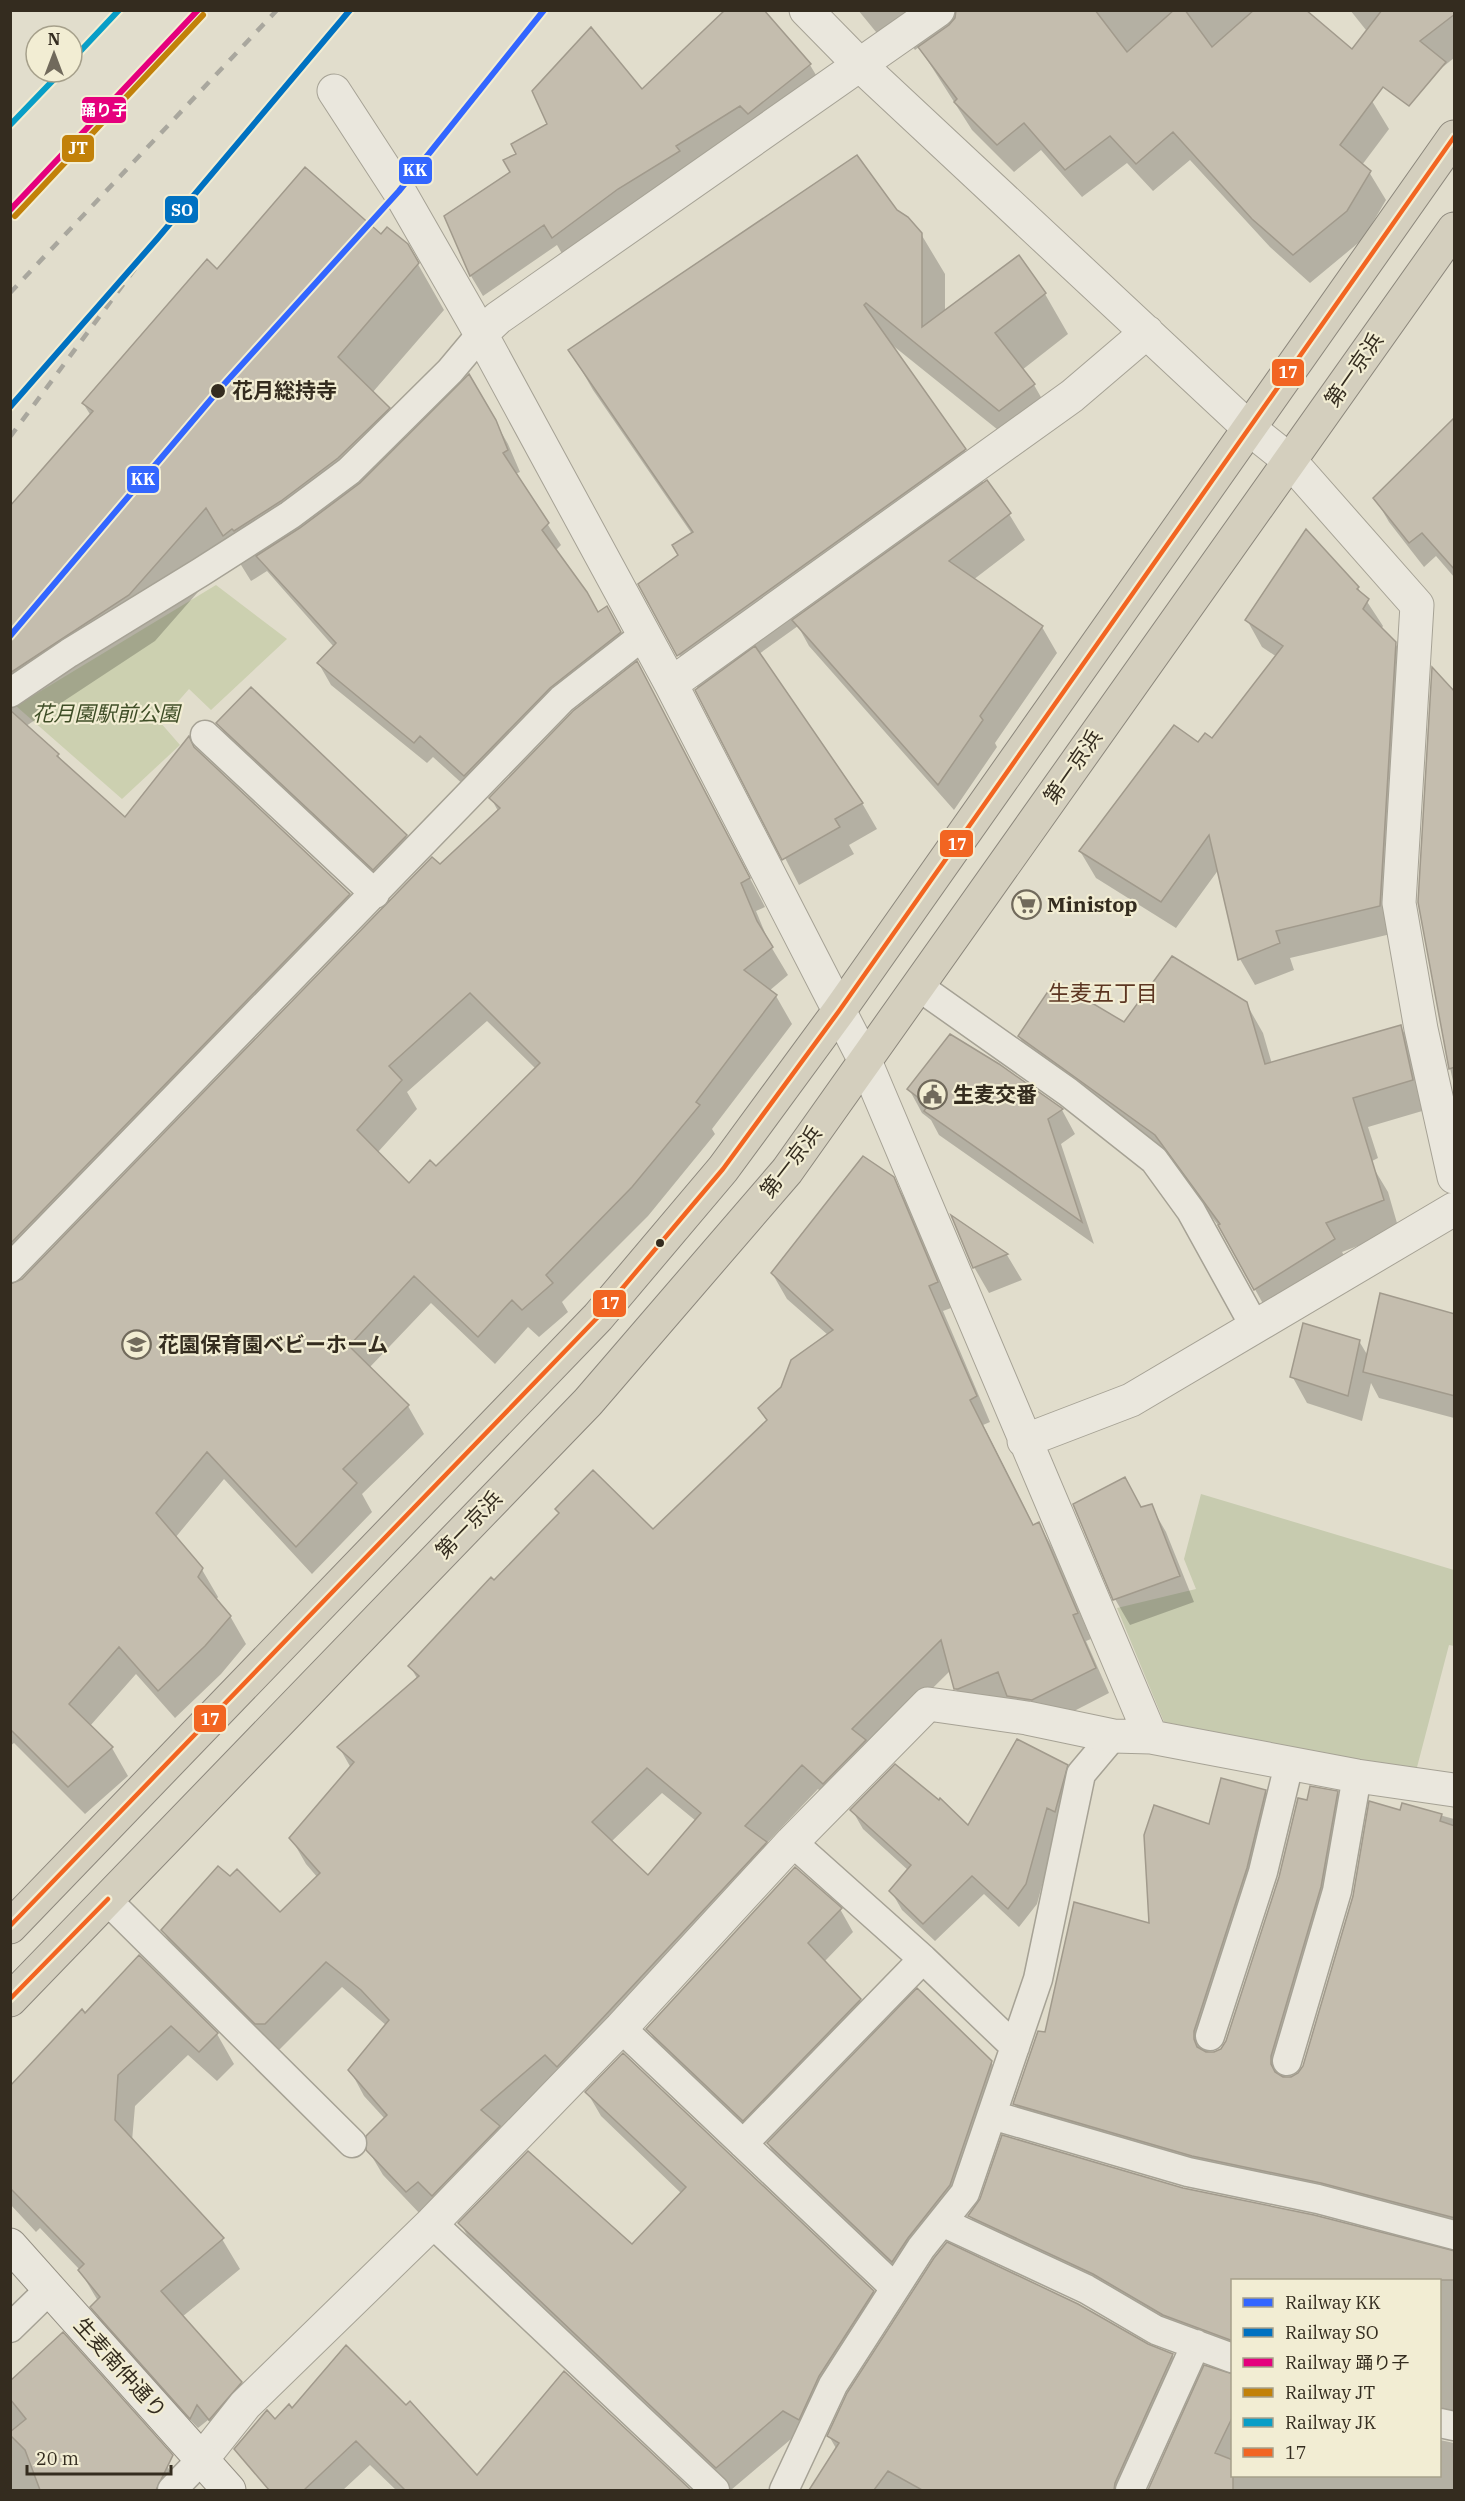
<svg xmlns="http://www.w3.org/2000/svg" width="1465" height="2501" font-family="'IBM Plex Serif','Noto Sans JP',serif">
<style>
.green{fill:#ccd0b0}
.cemetery{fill:#c7cbaf}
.shadow{fill:#0003;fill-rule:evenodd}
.building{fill:#c4bdae;stroke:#a19a8c;stroke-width:1.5;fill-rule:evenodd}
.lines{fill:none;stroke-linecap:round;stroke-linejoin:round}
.lane-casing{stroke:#a6a295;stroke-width:31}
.street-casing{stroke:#a6a295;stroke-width:35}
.secondary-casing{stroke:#969185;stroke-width:35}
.highway-casing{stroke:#8c877c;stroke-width:35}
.lane{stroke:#eae7dd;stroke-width:28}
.street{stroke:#eae7dd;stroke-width:33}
.secondary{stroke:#eae7dd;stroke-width:33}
.highway{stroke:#d4cfbe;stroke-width:33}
.rail{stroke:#a9a79e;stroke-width:4.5;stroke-dasharray:10 10;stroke-linecap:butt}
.bus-1-casing{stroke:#f2edd3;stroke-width:9}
.bus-1{stroke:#f26522;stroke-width:4.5}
.rail-1-casing{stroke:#f2edd3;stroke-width:10}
.rail-2-casing{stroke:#f2edd3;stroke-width:10}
.rail-3-casing{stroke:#f2edd3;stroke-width:10}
.rail-4-casing{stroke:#f2edd3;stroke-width:10}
.rail-5-casing{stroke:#f2edd3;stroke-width:10}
.rail-1{stroke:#36f;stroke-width:6}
.rail-2{stroke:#0071c1;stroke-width:6}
.rail-3{stroke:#e5007d;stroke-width:6}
.rail-4{stroke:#c28109;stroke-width:6}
.rail-5{stroke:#089ec7;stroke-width:6}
.stop-dot{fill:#342c1f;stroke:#f2edd3;stroke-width:2}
.labels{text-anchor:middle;stroke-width:4.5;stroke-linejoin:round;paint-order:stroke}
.street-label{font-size:21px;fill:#342c1f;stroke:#f2edd3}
.stop-label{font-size:21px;font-weight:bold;fill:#342c1f;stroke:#f2edd3;text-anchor:start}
.park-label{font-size:21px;font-style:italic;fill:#3f4e27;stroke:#f2edd3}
.poi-label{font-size:21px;font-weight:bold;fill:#342c1f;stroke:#f2edd3;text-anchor:start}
.neighbourhood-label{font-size:22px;fill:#5c3622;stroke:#f2edd3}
.line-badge{stroke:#f2edd3;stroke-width:2}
.badge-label{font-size:16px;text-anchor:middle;font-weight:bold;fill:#fff}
</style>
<rect width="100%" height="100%" fill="#e1ddcc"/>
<path class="green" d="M216,585L287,639L211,710L189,689L160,722L180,745L122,799L16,706Z"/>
<path class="cemetery" d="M1201,1494L1454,1570V1646L1449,1645L1416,1771L1164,1722L1117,1608L1196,1589L1184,1559Z"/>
<path class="shadow" d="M762,10L810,65L822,85L564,257L557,245L483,296L471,276L446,217L642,91Z
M858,10H954L959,19L1007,10H1279L1372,101L1389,129L1362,165L1369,172L1386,200L1363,239L1310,283L1270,247L1190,160L1153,191L1127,163L1082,197L1041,150L1014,172L972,130L919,47L915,50L906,38L890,49Z
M1350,10H1454V58L1414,90Z
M896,211L921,234L945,274V313L1045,294L1068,334L1022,370L1034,385L1057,425L1023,450L891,344L965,450L984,484L1009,514L1025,540L973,580L1042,627L1057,653L995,743L997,747L954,810L809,646L798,626L759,654L862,803L877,829L849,845L854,854L799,885L698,689L640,584L680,555L692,534L593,390L570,350Z
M382,236L407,245L444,310L372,393L388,408L406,439L469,376L508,444L520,472L515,474L561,545L555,551L598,614L619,630L633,654L562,709L477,797L433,757L427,763L331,685L319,664L334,647L267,571L251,581L233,552L155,641L26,726L58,755L64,764L126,820L196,751L349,894L365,922L13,1285L23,1281L440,866L498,811L491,798L637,663L765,907L756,911L770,945L788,975L769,991L776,996L792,1024L712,1129L715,1134L648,1216L562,1302L568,1312L539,1337L528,1327L495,1364L431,1303L369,1368L408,1406L424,1434L362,1494L372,1512L312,1574L224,1479L175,1538L201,1568L218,1597L216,1600L230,1616L246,1644L221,1674L175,1718L136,1674L90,1726L112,1748L128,1776L85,1814L14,1743L10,1746V508L91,416L83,403L217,271ZM487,1021L536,1069L436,1168L409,1185L378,1152L417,1109L407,1092Z
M1454,432V577L1436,556L1424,567L1389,522L1375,498Z
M1358,588L1383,626L1381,629L1395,643L1410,670L1395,933L1290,958L1294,970L1255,985L1240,959L1219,869L1176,928L1096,878L1080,851L1198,744L1212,741L1277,657L1262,647L1247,620Z
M1454,694V1085L1450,1068Z
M218,723L406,836L419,859L387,892L232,746Z
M1246,1003L1263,1033L1272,1064L1401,1027L1417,1056L1429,1109L1368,1127L1378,1158L1370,1162L1388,1192L1399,1230L1342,1252L1351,1268L1271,1318L1223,1232L1173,1165L1036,1065L1019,1036L1124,1024Z
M909,1089L1062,1110L1075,1134L1061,1144L1094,1244L939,1135L931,1120L922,1113Z
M893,1178L908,1204L951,1308L943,1311L990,1422L983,1425L1034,1526L1039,1524L1053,1549L1091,1639L1086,1641L1109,1693L1047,1725L1023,1721L1010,1698L970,1714L955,1688L951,1670L870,1750L838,1808L818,1789L766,1844L780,1868L422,2216L383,2175L368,2150L385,2119L364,2096L350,2070L387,2026L342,1987L280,2049H271L178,1956L163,1931L280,1914L318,1878L306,1864L291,1838L351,1768L339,1747L418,1680L410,1666L559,1514L557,1509L653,1531L767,1421L760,1409L782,1388L828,1335L787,1299L772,1273ZM662,1793L696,1821L648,1877L611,1842Z
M954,1219L1007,1255L1022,1280L989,1293L974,1267Z
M1454,1316V1418L1379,1398L1371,1383L1362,1421L1307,1403L1292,1376L1359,1341L1368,1356Z
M1151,1506L1166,1532L1194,1602L1130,1625L1115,1599L1141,1508Z
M1067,1766L1078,1785L1058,1826L1037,1904L1019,1927L984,1894L935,1941L902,1910L891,1891L909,1871L863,1829L852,1810L969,1828Z
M1265,1791L1279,1815L1260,1893L1208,2053L1222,2050L1227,2042L1308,1802L1337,1793L1351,1817L1334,1912L1285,2078L1299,2074L1304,2066L1403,1805L1454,1819V2238L1029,2128L1014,2104L1046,2033L1151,1925L1210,1826Z
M840,1909L853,1932L824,1962L860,2000L873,2022L756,2142L661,2051L648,2029Z
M139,1957L217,2034L234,2064L217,2081L188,2055L135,2106L132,2141L222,2239L240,2269L182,2317L241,2383L258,2413L230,2444L208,2420L198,2428L109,2337L92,2307L98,2301L79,2269L40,2228L36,2232L10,2204V2086L85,2015Z
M991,2062L1003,2083L961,2205L904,2281L780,2164L768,2144Z
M587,2092L873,2292L887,2316L797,2434L731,2490L474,2247L460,2223L632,2246L682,2194L601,2116Z
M1184,2190L1454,2252V2432L1442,2436L1440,2440V2280H1232V2359L984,2240L970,2216Z
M1147,2346L1172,2355L1186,2379L1136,2490H811L837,2450L829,2436Z
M1205,2367L1232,2375V2476H1440V2440L1454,2443V2490H1150Z
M565,2373L689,2490H396L370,2465L343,2490H272L253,2469L275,2421L292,2410L477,2477Z
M10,2383L113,2401L169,2469L181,2490H10Z"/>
<path class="building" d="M725,10H764L811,64L748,114L740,106L676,146L680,151L618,189L552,238L544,225L470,276L444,216L510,172L503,160L516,154L511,144L547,124L532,91L591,27L642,89Z
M956,10H1095L1127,52L1174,10H1185L1212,47L1254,10H1306L1352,49L1382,10H1455V14L1420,41L1446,62L1409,106L1383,87L1340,145L1371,171L1347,211L1293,255L1252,219L1173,132L1136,164L1110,136L1065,170L1024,123L997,145L954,102L957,99L918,47L949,25L955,18Z
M857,155L897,210L908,217L922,233V327L1019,255L1046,293L995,333L1035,384L999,411L866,303L864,305L966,449L677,656L638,584L678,555L672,545L693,532L568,350Z
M305,167L381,234L387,227L408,244L419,263L338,357L390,408L338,458L281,501L234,531L232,529L223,536L206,508L129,595L10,673V506L93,411L82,403L207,259L217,269Z
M469,374L496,420L508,450L503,453L549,523L542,530L587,592L598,612L607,606L621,632L550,688L464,776L420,736L414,743L317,663L336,643L256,556L300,528L360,483Z
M1455,417V570L1422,533L1409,543L1373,498Z
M987,480L1011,513L949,561L1043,626L980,716L983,720L938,785L792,620Z
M1306,529L1359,587L1357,589L1369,599L1363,609L1396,642L1380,906L1276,931L1280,943L1238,960L1209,835L1161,902L1079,851L1174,725L1198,742L1205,733L1212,738L1283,646L1245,620Z
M755,646L863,803L835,819L840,827L782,860L695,690Z
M637,661L750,878L741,883L757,921L773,947L744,970L777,995L696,1102L700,1105L632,1187L546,1275L553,1283L522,1310L512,1300L478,1337L414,1276L349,1346L409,1405L343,1469L357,1483L296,1547L207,1452L156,1513L203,1568L198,1577L231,1616L205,1646L158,1691L119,1647L69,1704L113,1747L68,1787L10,1729V1284L22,1279L432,857L440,864L500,808L489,798L573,711ZM470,993L540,1063L436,1166L430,1160L409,1183L357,1130L402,1080L389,1066Z
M1432,667L1455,692V1067L1449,1069L1418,902Z
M251,687L407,835L373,870L216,723Z
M10,710L59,754L57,756L125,817L189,736L194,747L350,894L10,1244Z
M1172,956L1247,1002L1265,1064L1401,1025L1413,1080L1353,1098L1384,1200L1326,1223L1335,1239L1254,1290L1218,1225L1220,1224L1155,1135L1018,1036L1055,981L1124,1022Z
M950,1034L999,1064L1063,1109L1048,1119L1082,1222L924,1111L928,1105L907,1089Z
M863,1156L894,1177L938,1282L929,1286L977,1396L970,1400L1033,1525L1039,1522L1078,1613L1073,1615L1096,1668L1032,1700L1007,1696L998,1672L958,1689H954L941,1640L852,1729L866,1740L823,1784L802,1765L745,1826L767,1842L557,2067L545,2055L481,2110L500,2126L432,2196L418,2182L406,2192L366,2150V2136L387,2115L348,2070L389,2020L361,1990L326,1962L265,2024H255L161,1930L218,1866L230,1876L237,1869L280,1912L320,1873L289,1838L354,1762L337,1747L419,1676L408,1666L491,1577L494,1580L559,1513L555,1509L593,1470L653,1529L767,1420L758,1408L781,1387L791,1360L833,1330L771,1273ZM647,1768L701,1813L648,1875L592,1822Z
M951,1215L1008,1254L973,1268Z
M1380,1293L1455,1314V1396L1363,1372Z
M1303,1323L1360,1340L1348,1396L1290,1377Z
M1125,1477L1141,1507L1152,1504L1180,1576L1113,1600L1073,1504Z
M1017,1739L1068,1765L1055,1812L1047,1808L1026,1884L1008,1909L972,1876L923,1924L889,1891L911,1865L850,1810L895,1764L939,1800L940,1798L968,1825Z
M1221,1778L1266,1790L1247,1868L1194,2031V2039L1197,2047L1206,2052H1214L1221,2049L1226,2041L1279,1877L1298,1798L1307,1800L1310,1786L1338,1791L1321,1887L1271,2056V2064L1275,2072L1283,2077H1291L1298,2073L1303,2066L1353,1896L1369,1801L1400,1810L1402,1803L1442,1814L1440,1821L1455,1826V2218L1321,2183L1192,2156L1013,2104L1038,2031L1045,2032L1074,1902L1149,1923L1144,1835L1154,1805L1209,1824Z
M795,1867L842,1908L808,1943L861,1999L743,2121L646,2029Z
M139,1955L218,2033L199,2052L171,2026L118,2075L115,2120L224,2238L161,2291L242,2382L209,2420L197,2405L190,2419L90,2307L100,2297L78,2270L84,2264L10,2188V2086L82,2009L85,2013Z
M917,1988L992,2061L950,2185L908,2238L892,2262L767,2143Z
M623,2053L874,2291L819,2376L799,2420L783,2411L716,2468L458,2223L528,2151L632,2244L686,2187L585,2092Z
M1002,2135L1183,2188L1314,2215L1455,2251V2280H1233V2341L1163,2315L1093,2274L968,2216L980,2199Z
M947,2242L1078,2304L1148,2344L1173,2354L1115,2483L1114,2490H922L888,2471L874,2490H809L839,2443L827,2436L847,2393L934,2258Z
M63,2332L173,2455L156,2490H40L25,2450L10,2435V2432L26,2419L10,2399V2381Z
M346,2345L406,2405L410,2401L477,2475L564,2371L691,2490H405L356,2441L304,2490H269L234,2449L267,2410L275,2419L289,2404L292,2408Z
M1204,2365L1233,2374V2416L1215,2453L1233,2460V2490H1148Z"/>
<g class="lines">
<defs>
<path id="lane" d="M10,693L69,653L201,572L290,515L349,471L450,371L481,334
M205,735L375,894
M918,986L1068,1092L1154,1160L1191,1211L1255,1327
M10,1268L562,699L644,635
M792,1842L923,1959L1015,2047
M107,1900L352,2143
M621,2028L895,2288
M1210,2036L1263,1872L1289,1764
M1287,2061L1337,1891L1357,1776
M992,2115L1188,2172L1318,2199L1454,2235
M743,2144L923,1959
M942,2222L1086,2289L1156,2330L1232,2358
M432,2223L715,2490
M10,2328L49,2290
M1440,2423L1454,2426
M172,2490L202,2459
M784,2490L833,2385L921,2248L965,2193L1038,1979L1081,1774L1113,1736
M1130,2490L1196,2344"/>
<path id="street" d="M806,10L860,65L1250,429L1290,461L1417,605L1399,903L1421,1029L1454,1177
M334,91L399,191L481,334L671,684L865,1061L1151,1737
M481,334L498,318L938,10
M671,684L1072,396L1147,332
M1024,1441L1131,1400L1454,1209
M202,2459L245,2405L432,2223L621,2028L792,1842L928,1704L1027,1718L1113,1736L1151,1737L1357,1776L1454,1790"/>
<path id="secondary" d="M10,2245L229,2490"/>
<path id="highway" d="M10,1927L598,1317L723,1169L839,1011L1454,137
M10,2000L588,1402L787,1171L1454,229"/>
</defs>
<use href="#lane" class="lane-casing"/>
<use href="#street" class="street-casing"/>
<use href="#secondary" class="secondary-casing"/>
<use href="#highway" class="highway-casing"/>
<use href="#lane" class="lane"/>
<use href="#street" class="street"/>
<use href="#secondary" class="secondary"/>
<use href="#highway" class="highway"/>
<path class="rail" d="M10,293L277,10
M10,437L157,239"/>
<defs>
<path id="bus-1" d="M10,1926L598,1317L723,1169L839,1011L1454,137
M10,1999L108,1899"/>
</defs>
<use href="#bus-1" class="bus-1-casing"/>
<use href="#bus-1" class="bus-1"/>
<defs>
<path id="rail-1" d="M10,636L218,391L399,191L544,10"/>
<path id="rail-2" d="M10,407L157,239L350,10"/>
<path id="rail-3" d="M10,210L198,10"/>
<path id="rail-4" d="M15,216L203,15"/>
<path id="rail-5" d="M72,60L119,10
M10,125L61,72"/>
</defs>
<use href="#rail-1" class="rail-1-casing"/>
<use href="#rail-2" class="rail-2-casing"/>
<use href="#rail-3" class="rail-3-casing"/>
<use href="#rail-4" class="rail-4-casing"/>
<use href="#rail-5" class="rail-5-casing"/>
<use href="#rail-1" class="rail-1"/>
<use href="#rail-2" class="rail-2"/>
<use href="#rail-3" class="rail-3"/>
<use href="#rail-4" class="rail-4"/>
<use href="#rail-5" class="rail-5"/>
</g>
<defs>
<symbol id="supermarket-ring" viewBox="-11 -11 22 22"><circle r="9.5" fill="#f2edd3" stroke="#716a5c" stroke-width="1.5"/><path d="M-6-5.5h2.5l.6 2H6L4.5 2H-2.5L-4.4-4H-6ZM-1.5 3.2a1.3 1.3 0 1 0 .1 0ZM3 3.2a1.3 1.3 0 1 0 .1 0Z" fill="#716a5c"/></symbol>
<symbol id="civic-ring" viewBox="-11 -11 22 22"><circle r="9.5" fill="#f2edd3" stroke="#716a5c" stroke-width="1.5"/><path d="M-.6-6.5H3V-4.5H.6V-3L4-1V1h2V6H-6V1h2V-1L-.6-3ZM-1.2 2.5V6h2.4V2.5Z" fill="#716a5c"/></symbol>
<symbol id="school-ring" viewBox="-11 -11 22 22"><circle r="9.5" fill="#f2edd3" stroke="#716a5c" stroke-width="1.5"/><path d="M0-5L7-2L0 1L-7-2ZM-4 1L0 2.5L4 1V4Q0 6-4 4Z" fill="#716a5c"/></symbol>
</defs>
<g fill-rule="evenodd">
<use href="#supermarket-ring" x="1010" y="888" width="33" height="33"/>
<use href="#civic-ring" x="916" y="1078" width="33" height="33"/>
<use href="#school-ring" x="120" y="1328" width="33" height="33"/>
</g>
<g class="stop-dot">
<circle cx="218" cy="391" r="8"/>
<circle cx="660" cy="1243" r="5"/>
</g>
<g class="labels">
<g class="street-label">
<text transform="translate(1354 370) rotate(-55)" y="7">第一京浜</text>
<text transform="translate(1073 767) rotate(-55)" y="7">第一京浜</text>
<text transform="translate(791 1162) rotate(-52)" y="7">第一京浜</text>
<text transform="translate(469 1525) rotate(-46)" y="7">第一京浜</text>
<text transform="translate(120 2368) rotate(48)" y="7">生麦南仲通り</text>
</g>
<g class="stop-label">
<text x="232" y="398">花月総持寺</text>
</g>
<g class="park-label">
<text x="106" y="721">花月園駅前公園</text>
</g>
<g class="poi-label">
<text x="1047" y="912">Ministop</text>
<text x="953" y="1102">生麦交番</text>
<text x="158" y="1352">花園保育園ベビーホーム</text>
</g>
<g class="neighbourhood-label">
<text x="1103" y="1001">生麦五丁目</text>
</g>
</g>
<g class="line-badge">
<rect x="81" y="96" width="46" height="28" rx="6" fill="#e5007d"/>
<rect x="61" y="134" width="34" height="29" rx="6" fill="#c28109"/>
<rect x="398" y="156" width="35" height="29" rx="6" fill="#36f"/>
<rect x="164" y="195" width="35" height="29" rx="6" fill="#0071c1"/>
<rect x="1271" y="358" width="34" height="29" rx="6" fill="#f26522"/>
<rect x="126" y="465" width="34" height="29" rx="6" fill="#36f"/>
<rect x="939" y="829" width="35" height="29" rx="6" fill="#f26522"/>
<rect x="592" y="1289" width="35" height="29" rx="6" fill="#f26522"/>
<rect x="193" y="1704" width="34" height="29" rx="6" fill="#f26522"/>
</g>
<g class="badge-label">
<text x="104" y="116">踊り子</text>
<text x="78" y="154">JT</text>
<text x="415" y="176">KK</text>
<text x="182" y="216">SO</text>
<text x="1288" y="378">17</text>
<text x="143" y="485">KK</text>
<text x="957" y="850">17</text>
<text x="610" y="1309">17</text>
<text x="210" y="1725">17</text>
</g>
<rect width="1465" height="2501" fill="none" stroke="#342c1f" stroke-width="24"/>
<rect x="1231" y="2279" width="210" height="198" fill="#f2edd3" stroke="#a6a08b" stroke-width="1.5"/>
<rect x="1243" y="2298" width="30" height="9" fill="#3366ff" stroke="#a6a08b" stroke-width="1.5"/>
<text x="1285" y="2309" font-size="18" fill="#342c1f">Railway KK</text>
<rect x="1243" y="2328" width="30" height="9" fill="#0071c1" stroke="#a6a08b" stroke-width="1.5"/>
<text x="1285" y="2339" font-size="18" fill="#342c1f">Railway SO</text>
<rect x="1243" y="2358" width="30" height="9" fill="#e5007d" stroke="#a6a08b" stroke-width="1.5"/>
<text x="1285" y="2369" font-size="18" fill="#342c1f">Railway 踊り子</text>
<rect x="1243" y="2388" width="30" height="9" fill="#c28109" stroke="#a6a08b" stroke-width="1.5"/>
<text x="1285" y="2399" font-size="18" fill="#342c1f">Railway JT</text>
<rect x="1243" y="2418" width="30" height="9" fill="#089ec7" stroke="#a6a08b" stroke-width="1.5"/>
<text x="1285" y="2429" font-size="18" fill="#342c1f">Railway JK</text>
<rect x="1243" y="2448" width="30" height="9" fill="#f26522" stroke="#a6a08b" stroke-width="1.5"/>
<text x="1285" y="2459" font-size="18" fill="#342c1f">17</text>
<g transform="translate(54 54)"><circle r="28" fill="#f2edd3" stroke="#a6a08b" stroke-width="1.5"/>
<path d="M0-4.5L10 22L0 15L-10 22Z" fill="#716a5c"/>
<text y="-9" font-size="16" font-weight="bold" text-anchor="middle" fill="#342c1f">N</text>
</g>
<path d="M27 2465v9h144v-9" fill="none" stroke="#342c1f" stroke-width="3"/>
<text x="36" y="2465" font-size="18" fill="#342c1f" stroke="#f2edd3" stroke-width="4.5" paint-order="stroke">20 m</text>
</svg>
